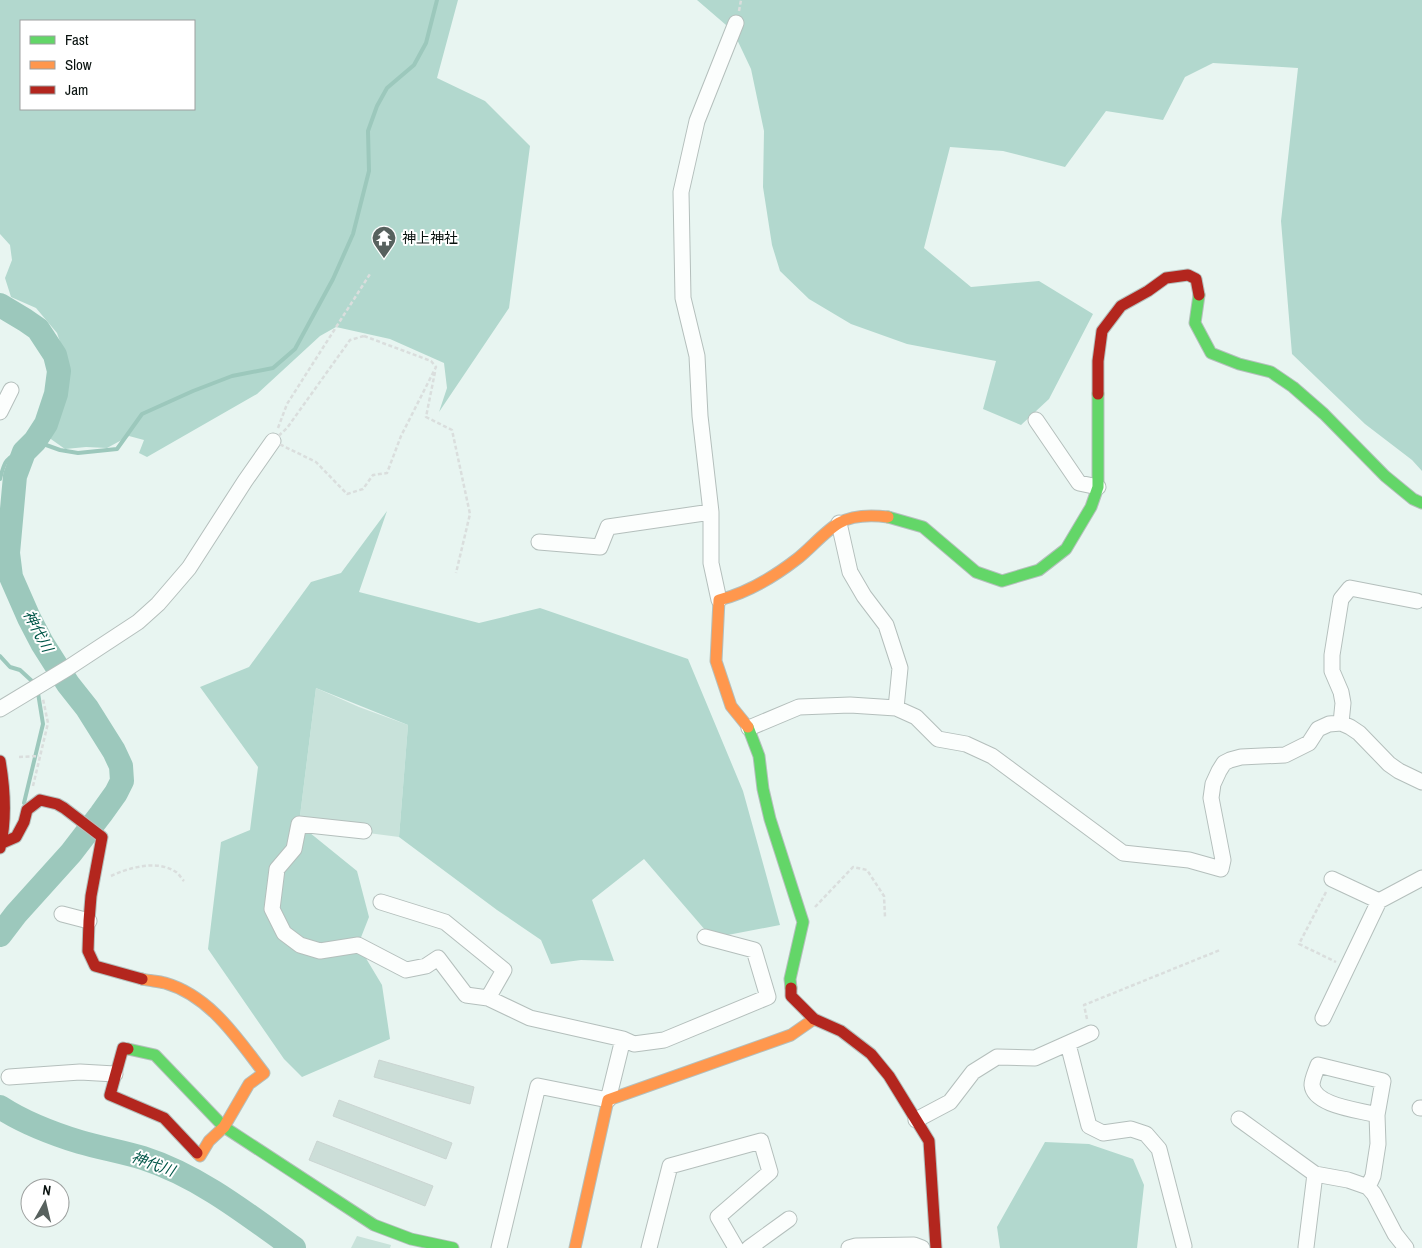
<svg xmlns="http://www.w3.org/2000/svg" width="1422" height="1248" font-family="'Archivo Narrow','Noto Sans JP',sans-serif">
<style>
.green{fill:#c8e2da}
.forest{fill:#b2d8ce;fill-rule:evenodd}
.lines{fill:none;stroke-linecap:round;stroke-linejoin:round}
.stream{stroke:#9cc8bc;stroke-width:4}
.river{stroke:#9cc8bc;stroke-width:24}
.building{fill:#ccded8;stroke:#cbd5d2}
.street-casing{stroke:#b4bfbc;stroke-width:17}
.fast-casing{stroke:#b4bfbc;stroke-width:13}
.slow-casing{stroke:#b4bfbc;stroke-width:13}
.jam-casing{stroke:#b4bfbc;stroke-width:13}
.path{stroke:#dadedd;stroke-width:2.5;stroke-dasharray:4 2.5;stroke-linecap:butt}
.street{stroke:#fcfefd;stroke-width:15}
.fast{stroke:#63d668;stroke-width:11}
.slow{stroke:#ff974d;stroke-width:11}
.jam{stroke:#b3261e;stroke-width:11}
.labels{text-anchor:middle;stroke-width:4;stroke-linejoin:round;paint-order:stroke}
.poi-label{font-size:14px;fill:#09120f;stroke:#fff;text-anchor:start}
.water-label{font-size:15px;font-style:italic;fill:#005648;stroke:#fff}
</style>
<rect width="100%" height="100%" fill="#e8f5f1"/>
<path class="green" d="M316,688L359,707L408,725L399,837L299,824Z
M357,1236L391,1245L390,1248H351Z"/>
<path class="forest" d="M0,0H458L437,78L485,101L530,146L509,308L439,412L447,388L444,363L390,339L336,327L320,336L257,394L147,457L139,453L144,440L129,436L107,448L86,447L65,449L48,437L63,402L68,365L57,333L36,308L11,297L5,278L12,260L10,245L0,234ZM194,21V109H21V21Z
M697,0H1422V471L1412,460L1365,424L1292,354L1281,221L1298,68L1213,63L1185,77L1163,120L1106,111L1065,167L1003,151L950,147L924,248L971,287L1039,281L1093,314L1049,399L1021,425L983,409L996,361L907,344L851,324L809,299L780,271L772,245L763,187L764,131L751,69L733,31Z
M387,511L359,592L479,623L540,608L688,659L743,791L780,925L712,938L644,859L592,900L614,961L581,960L551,964L541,940L497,910L399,837L408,725L316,688L299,824L357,871L369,917L358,945L382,985L390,1039L302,1077L284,1059L208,949L221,842L250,830L258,767L200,687L249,667L311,582L341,573Z
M1045,1142L1089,1144L1133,1159L1144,1185L1137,1248H1000L997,1227Z"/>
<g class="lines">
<path class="stream" d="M35,441L60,450L78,453L117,449L142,414L193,391L232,376L273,368L295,349L333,279L353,234L369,171L368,131L377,106L387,88L414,65L426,43L437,0
M0,479C4,462 6,456 24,452
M0,656L10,667L20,670L33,682
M24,803L43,724L38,693"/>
<path class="river" d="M0,305L25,320L38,329L55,355L59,371L56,394L46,424L35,441L24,452L15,476L8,553L11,577L29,618L42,643L68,684L87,708L114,751L121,766L122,781L116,793L101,814L71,853L16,914L0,935
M0,1107C23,1122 54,1134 80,1142C101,1148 123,1152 143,1158C199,1176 247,1214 294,1248"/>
</g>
<path class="building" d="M379,1060L474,1087L470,1104L374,1077Z
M339,1100L452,1143L446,1159L333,1116Z
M317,1141L433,1186L425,1206L309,1160Z"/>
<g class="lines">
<defs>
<path id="street" d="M0,412L11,390
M1036,420L1079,483L1098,487
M839,523L850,572L864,596L886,625L900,668L896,708
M539,542L600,547L608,527L711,512
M719,600L711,563V512L700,416L697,356L683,298L681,192L697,121L736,23
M0,709L68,668L138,622L158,604L189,568L245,481L273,441
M1341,723L1343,703L1341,692L1332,671V655L1341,599L1350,588L1417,601
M749,728L799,707L850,705L896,708L916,717L938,739L966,744L992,756L1123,853L1189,860L1221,869L1223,860L1211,798L1213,784L1219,771L1224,763L1230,760L1241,757L1285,755L1309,743L1318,729L1329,724L1341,723L1350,727L1359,733L1389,764L1399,771L1422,782
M364,831L299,824L294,849L277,869L272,909L284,933L300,945L320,951L358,945L406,970L426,966L438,958L466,995L488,998L530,1018L623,1039L634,1044L664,1040L768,997L754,950L705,937
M1332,879L1379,901
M381,902L445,922L504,970L488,998
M62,914L89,921
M1323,1018L1379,901L1422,878
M1068,1044L1089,1126L1103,1133L1131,1129L1146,1134L1159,1149L1184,1246
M9,1077L80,1072L115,1074
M1420,1108H1422
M1239,1119L1315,1174L1348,1180L1368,1187L1374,1194L1395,1234L1406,1248
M916,1120L950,1102L973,1072L997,1057L1035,1058L1091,1033
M1368,1187L1373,1176L1378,1144L1377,1115L1383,1081L1318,1065C1316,1071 1312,1079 1312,1085C1314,1106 1360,1110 1377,1115
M1306,1247L1315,1174
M499,1248L538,1086L608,1100L623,1039
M649,1248L670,1166L761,1141L770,1172L718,1217L736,1248
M749,1248L789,1219
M849,1248L856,1246L914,1245L922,1248"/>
<path id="fast" d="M1199,295L1195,323L1211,353L1239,364L1271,372L1293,387L1324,414L1385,476L1413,499L1422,503
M888,517L923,527L976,572L1002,581L1039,570L1066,549L1091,507L1098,487V394
M748,727L759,756L763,789L770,819L803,922L790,979L791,988
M128,1049L155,1055L224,1127L374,1225L411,1239L453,1248"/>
<path id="slow" d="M748,727L731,706L716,661L719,600C747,593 775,576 797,559C810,549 825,531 839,523C853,515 872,515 888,517
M142,979C150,981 158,981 165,983C210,996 237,1038 264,1073L249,1084L224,1127L209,1141L200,1156L197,1153
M575,1248L608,1100L791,1035L814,1019"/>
<path id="jam" d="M1098,394V361L1102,331L1121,306L1148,291L1166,278L1188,275L1196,279L1199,295
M0,761C5,790 7,819 0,848
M0,844L16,837L24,822L27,810L40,800L57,804L64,808L102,837L91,896L89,921L88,951L95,966L142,979
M791,988V996L814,1019L841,1031L871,1054L889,1076L929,1141L936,1248
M128,1049L123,1048L110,1095L164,1118L197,1153"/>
</defs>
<use href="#street" class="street-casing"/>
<use href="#fast" class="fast-casing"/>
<use href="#slow" class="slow-casing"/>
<use href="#jam" class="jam-casing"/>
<path class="path" d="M739,11L741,0
M364,336L431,361L436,367L401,436L387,473L373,475L363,489L347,494L316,462L273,441L287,428L350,340Z
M435,372L426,417L452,430L470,514L456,573
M278,428L287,404L370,274
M19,757L39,756
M33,786L48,723L43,699
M111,876C128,868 157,859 176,872C179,874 181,878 184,881
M1326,892L1299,944L1336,962
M815,907L853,867L867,870L884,896L885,917
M1087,1019L1084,1005L1220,950"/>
<use href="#street" class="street"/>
<use href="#fast" class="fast"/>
<use href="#slow" class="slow"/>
<use href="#jam" class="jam"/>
</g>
<defs>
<symbol id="temple-pin" viewBox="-11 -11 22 30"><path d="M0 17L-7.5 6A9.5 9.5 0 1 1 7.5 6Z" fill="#57615e" stroke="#fff"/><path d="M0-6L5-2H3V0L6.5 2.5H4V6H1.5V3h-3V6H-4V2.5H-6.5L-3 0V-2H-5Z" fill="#fff"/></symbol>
</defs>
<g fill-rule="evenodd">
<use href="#temple-pin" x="370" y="224" width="28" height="38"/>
</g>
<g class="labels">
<g class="poi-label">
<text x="402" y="243">神上神社</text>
</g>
<g class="water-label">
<text transform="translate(38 631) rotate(62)" y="5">神代川</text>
<text transform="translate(153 1164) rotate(20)" y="5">神代川</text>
</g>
</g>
<rect x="20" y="20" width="175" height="90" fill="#ffffff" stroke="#9da09f"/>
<rect x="30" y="36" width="25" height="8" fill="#63d668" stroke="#9da09f"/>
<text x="65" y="45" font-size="15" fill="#09120f">Fast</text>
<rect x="30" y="61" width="25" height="8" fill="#ff974d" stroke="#9da09f"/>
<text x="65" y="70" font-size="15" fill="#09120f">Slow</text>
<rect x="30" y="86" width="25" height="8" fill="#b3261e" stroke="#9da09f"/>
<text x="65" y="95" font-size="15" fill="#09120f">Jam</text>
<g transform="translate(45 1203) rotate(8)"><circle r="24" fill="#ffffff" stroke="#9da09f"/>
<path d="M0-4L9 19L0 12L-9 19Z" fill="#57615e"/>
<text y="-8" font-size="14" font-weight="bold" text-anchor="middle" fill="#09120f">N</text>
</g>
</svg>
